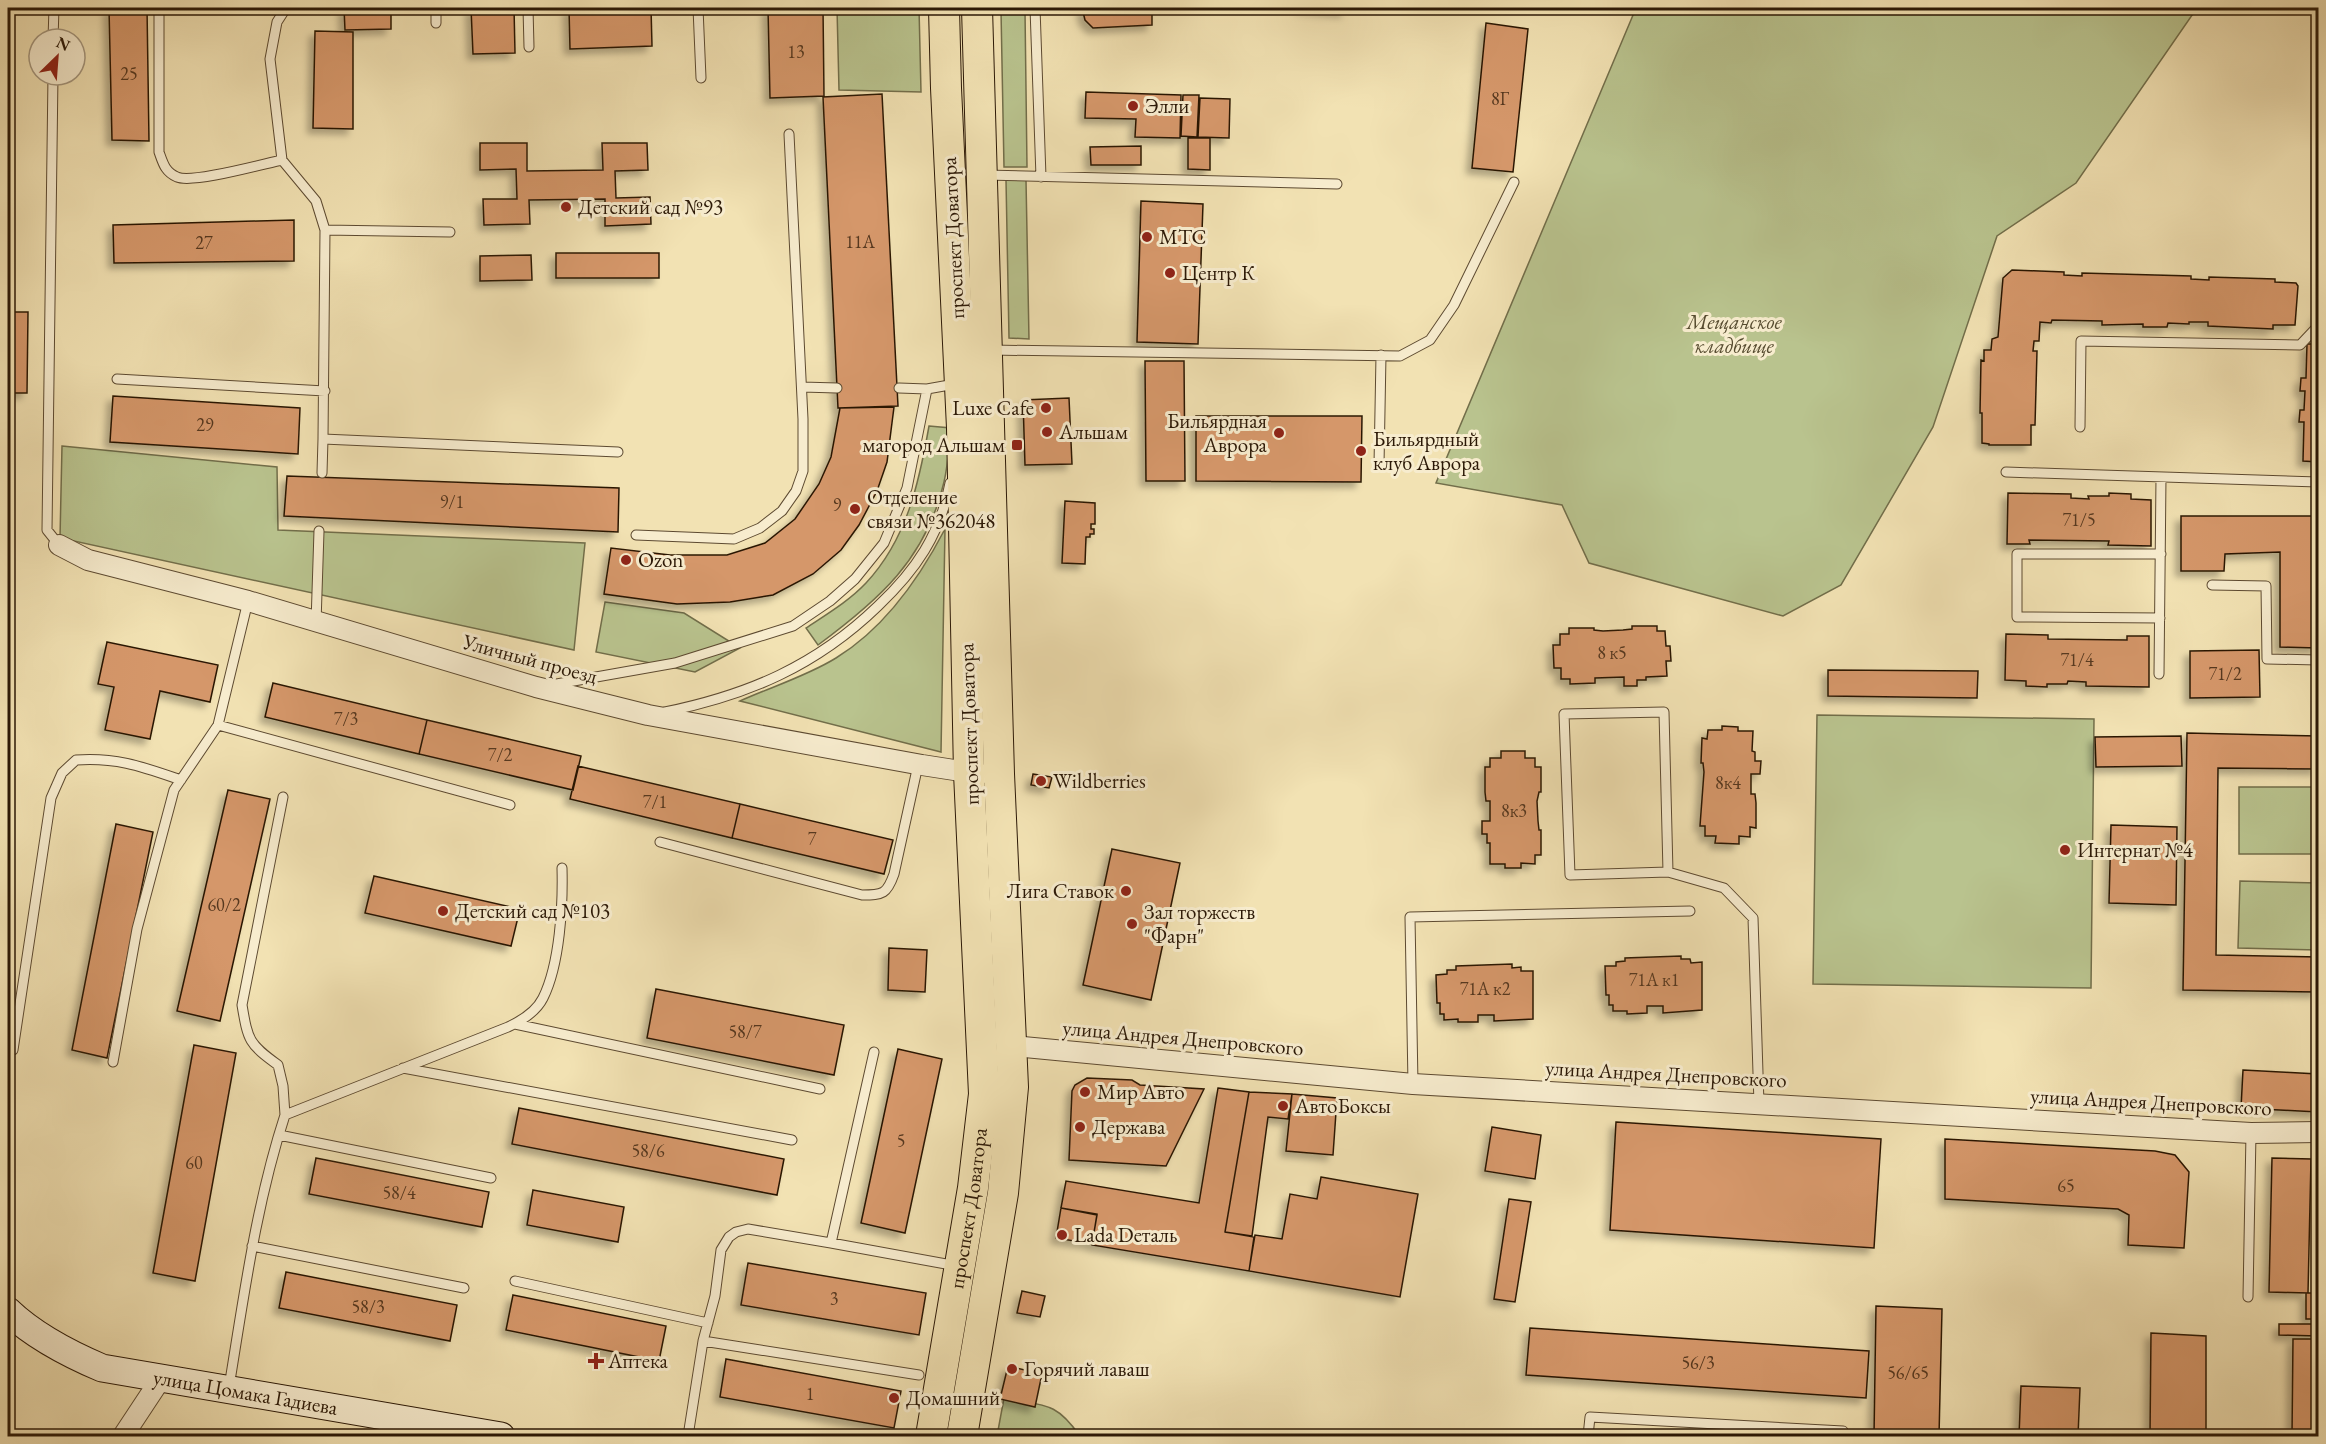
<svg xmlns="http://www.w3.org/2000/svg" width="2326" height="1444" font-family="'EB Garamond',serif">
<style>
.green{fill:#b9c38e;stroke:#726e4a;stroke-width:1.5}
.building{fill:#d5976b;stroke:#2b1806;stroke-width:1.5;filter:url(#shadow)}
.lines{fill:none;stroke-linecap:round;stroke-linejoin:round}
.lane-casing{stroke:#5d4a31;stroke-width:11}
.street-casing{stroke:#5d4a31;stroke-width:22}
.secondary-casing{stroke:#2b1806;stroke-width:29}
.primary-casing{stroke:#2b1806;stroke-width:32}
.lane{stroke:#f7ecce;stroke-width:9}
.street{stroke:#f7ecce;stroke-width:20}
.secondary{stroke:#f7ecce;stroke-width:27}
.primary{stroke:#f2e2b3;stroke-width:30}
.poi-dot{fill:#8f2418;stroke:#f7ecce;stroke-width:2}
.labels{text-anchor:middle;stroke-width:6;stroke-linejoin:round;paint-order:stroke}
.number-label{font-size:18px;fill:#56381f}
.poi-label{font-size:21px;fill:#2b1806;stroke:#f7ecce;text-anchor:start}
.street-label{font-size:21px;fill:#2b1806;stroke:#f7ecce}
.park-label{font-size:21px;font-style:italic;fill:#564b2f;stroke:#f7ecce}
</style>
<defs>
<filter id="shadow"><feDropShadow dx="-5.5" dy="5.5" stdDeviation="3" flood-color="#0004"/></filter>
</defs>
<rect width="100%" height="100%" fill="#f2e2b3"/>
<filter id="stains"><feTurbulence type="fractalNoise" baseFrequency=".00333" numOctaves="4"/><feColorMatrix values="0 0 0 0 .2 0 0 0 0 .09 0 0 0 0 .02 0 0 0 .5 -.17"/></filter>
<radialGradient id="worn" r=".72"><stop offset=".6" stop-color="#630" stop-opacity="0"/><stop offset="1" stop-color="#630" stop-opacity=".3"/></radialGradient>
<path class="green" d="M837,8H919L921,92L839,90Z
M1636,8H2197L2076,183L1997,236L1933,427L1841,585L1783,616L1589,563L1562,505L1436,483Z
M1001,11H1025L1027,167H1004Z
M1006,180H1026L1029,339L1009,338Z
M929,426L951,428C949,446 948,465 944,482C926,559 879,600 818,645L806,628C827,614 849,601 866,583C907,539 919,483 929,426Z
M62,446L277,467L278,530L585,543L574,650L60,538Z
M945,529L941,752L740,701C771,687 807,676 836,658C885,628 919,579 945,529Z
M605,602L684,613L740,648L695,672L596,652Z
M1817,715L2094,719L2091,988L1813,984Z
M2239,787H2318V854H2239Z
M2240,881L2318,883V950L2238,948Z
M1004,1398C1042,1406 1055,1400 1079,1435L997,1436Z"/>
<path class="building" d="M109,8H147L149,141L112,140Z
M344,8H391V29L345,30Z
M471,8H514L515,53L473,54Z
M569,8H651L652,46L570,49Z
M768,8H823L824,96L770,98Z
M1082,8H1152V25L1093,28L1085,20Z
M1300,8H1346V12Z
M1486,23L1528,29L1513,172L1472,168Z
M315,31L353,32V129L313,128Z
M1086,92L1181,95L1180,138L1135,137L1136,119L1085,118Z
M882,94L898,406L838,408L823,97Z
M1183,95H1199L1197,137L1181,136Z
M1200,98L1230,99L1229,138L1198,137Z
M1188,138H1210V170L1188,169Z
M480,143H527V171L603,170L602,143H647L648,170L615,171L616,198L650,197L651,224L605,226V199L529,200L530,224L484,225L483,199H517L516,169L480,170Z
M1141,146V165H1091L1090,147Z
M1141,201L1203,204L1198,344L1137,342Z
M294,220V261L114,263L113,225Z
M556,253H659V278H556Z
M531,255L532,280L480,281V256Z
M2012,270L2064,272V275L2082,276V273L2191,276V279L2209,280V277L2275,279V282L2296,283L2298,286L2295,325H2273V329L2208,326V322H2189V324L2168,323L2167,327H2143V324L2102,325V321L2052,320L2051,323L2040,322L2039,341H2034L2033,351H2037L2035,425H2031V445H1989V444L1982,443V413H1980L1981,360L1984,361V350H1991L1992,339L1998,337L2003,278Z
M8,312H28L27,393H8Z
M2318,313V462L2303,461L2304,422H2299L2300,410H2304L2305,391H2300L2301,378H2306L2307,344H2315L2316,318Z
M1145,361H1184L1185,481H1146Z
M113,396L300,408L298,454L110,442Z
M1069,398L1072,464L1025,465L1023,400Z
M894,407L887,462L877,491L859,525L841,550L813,574L773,595L730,602L677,604L604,594L611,548L670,555H727L765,543L795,519L819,484L831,457L840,408Z
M1196,416H1362L1361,482L1196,481Z
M287,476L619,488L618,532L284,516Z
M2008,493L2071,494V498L2089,499L2088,496H2109V493L2131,494V499L2151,500V546L2108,545L2109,541L2029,540L2030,544H2007Z
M1065,501L1095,503V524H1091V529H1094V534H1090V537H1086L1085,564L1062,563Z
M2181,516H2318V648L2280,647V552L2225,554L2224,571H2181Z
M1632,626H1657V631H1665L1666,646H1670L1671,661H1666L1667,676L1646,677V680H1637V686H1624V677L1595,678V683L1570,684V679H1561V668H1554L1553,645H1560V634H1569V628H1594V630L1603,631L1623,630L1632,629Z
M2006,634L2048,635V639L2127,640V636H2149V687L2086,686V682L2068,681L2067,684H2047V687L2026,686V681L2005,680Z
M107,642L218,665L210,702L160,691L150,739L105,730L114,687L98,684Z
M2259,650L2260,697L2190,698V651Z
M1828,670L1978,671L1977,698L1828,696Z
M273,683L427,720L419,754L265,717Z
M427,720L581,756L573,790L419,754Z
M1722,726L1738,727V731H1753L1752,751L1755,752V761H1761L1760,774H1751V794H1755L1756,803V828L1750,827V837L1739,836V844L1715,843L1716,836H1705V826H1700L1704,772L1703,763H1701L1702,738L1707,739L1708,730H1722Z
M2187,733L2318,736V769L2218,768L2216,955L2318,957V992L2183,990Z
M2181,736L2182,766L2096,767L2095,737Z
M1501,751H1525V758H1535V767H1541V792H1539L1537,801L1538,821L1539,830H1541V855H1535V864L1521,863V868H1505V864H1490V843H1487V834H1482V821H1490V801H1486L1485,792V767H1490V758H1501Z
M578,766L740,804L732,838L570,799Z
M1033,774L1052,777L1049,788L1031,785Z
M228,790L270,799L220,1021L177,1011Z
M740,804L893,840L884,874L732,838Z
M116,824L153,832L107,1058L72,1050Z
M2111,825L2177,827L2176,905L2109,903Z
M1112,849L1180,863L1151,1000L1083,985Z
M374,876L520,909L511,946L365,913Z
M889,948L927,950L925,992L888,990Z
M1681,956V959H1690L1691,963L1702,962V1010L1663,1013V1006H1647V1013L1627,1014V1011H1613V1005H1609V995H1606L1605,966H1616V962L1625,961V958Z
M1512,964V968L1521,967V971H1533V1019L1494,1021V1015H1478V1022H1458V1019L1444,1020V1014H1440V1003H1437L1436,975L1447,974V970H1456V966Z
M656,989L844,1025L834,1075L647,1038Z
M194,1045L236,1053L195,1281L153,1273Z
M898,1049L942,1059L905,1233L861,1223Z
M2243,1070L2318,1074V1112L2241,1108Z
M1087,1078L1132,1080L1140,1085L1204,1089L1166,1166L1069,1160L1072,1091L1075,1085Z
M1218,1088L1249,1092L1225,1232L1254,1237L1249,1271L1092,1245L1097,1214L1061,1208L1066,1181L1199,1203Z
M1249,1092L1292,1094L1288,1119L1268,1117L1252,1236L1225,1232Z
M1292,1094L1337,1098L1333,1155L1286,1151Z
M519,1108L784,1159L777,1195L512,1144Z
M1616,1122L1881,1139L1874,1248L1610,1230Z
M1492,1127L1541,1135L1535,1179L1485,1171Z
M1945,1139L2155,1151L2175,1155L2189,1172L2184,1248L2128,1245L2129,1215L2118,1209L1945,1199Z
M316,1158L489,1192L482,1227L309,1194Z
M2272,1158L2311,1159L2308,1293L2269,1292Z
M1321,1177L1418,1194L1400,1297L1249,1271L1255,1235L1282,1239L1290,1194L1317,1199Z
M533,1190L624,1207L618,1242L527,1225Z
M1509,1199L1531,1202L1515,1302L1494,1299Z
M1061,1208L1097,1215L1092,1244L1056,1238Z
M748,1263L926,1293L919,1335L741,1305Z
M286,1272L457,1305L450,1341L279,1308Z
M1022,1291L1045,1296L1040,1317L1017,1313Z
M2306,1293H2318V1319H2306Z
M513,1295L666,1326L659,1361L506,1330Z
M1876,1306L1942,1309L1939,1436H1874Z
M2279,1324H2318V1336L2279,1335Z
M1530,1328L1869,1351L1866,1398L1526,1375Z
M2151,1333L2206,1336V1436H2150Z
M2293,1339H2318V1436H2292Z
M726,1359L901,1391L894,1428L720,1397Z
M1008,1366L1042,1374L1035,1407L1000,1399Z
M2021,1386L2080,1388L2078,1436H2019Z"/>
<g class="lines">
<defs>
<path id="lane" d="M159,8V152C163,163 165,172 177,177C192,184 263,164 282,160
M286,8L277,22L270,59L282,160L316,201L325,230L323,439L618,452
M436,8V23
M528,8L529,47
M698,8L701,78
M1035,8L1041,177
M53,39L54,8
M53,75L47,530L59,545
M985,175L1337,184
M325,230L450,232
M991,350L1400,356L1430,340L1454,305L1514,182
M117,379L325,391
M802,387L837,388
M899,388L927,389
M2080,427L2081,341L2300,345L2318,326
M1379,465L1381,355
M2006,472L2318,482
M322,473L323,439
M636,535L734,539L760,528L782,511L796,491L803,471V419L789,134
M2212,585L2266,586L2267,659L2318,660
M248,601L218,725L510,805
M2160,618L2017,617V554H2161
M316,623L319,531
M2159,674L2161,477
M551,685L675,663L793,626L830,601L855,579L884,543L907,488L927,389L955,384
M665,712C748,695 816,666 878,606C916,570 940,535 950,483
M283,797L242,1005C248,1041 249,1044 278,1065L283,1086L285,1115
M660,842L862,895C883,895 887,894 894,874L918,765
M1668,872L1664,712L1564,714L1570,875L1668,872L1724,888L1753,918L1759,1104
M515,1024L820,1089
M13,1050L51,798L62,773L76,760C117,757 143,767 181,780
M874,1052L831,1243L957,1266
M113,1062L137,929L174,790L218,725
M403,1068L792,1140
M1413,1084L1410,917L1690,911
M279,1135L491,1178
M252,1246L464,1288
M515,1281L708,1323
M2248,1297L2251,1133
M703,1341L919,1375
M229,1387C244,1296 256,1204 285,1115L508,1027C521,1021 536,1012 543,998C560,964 563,905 562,868
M688,1436L703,1341L715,1296L721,1250L729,1237L736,1232L748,1229L831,1243
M1588,1436L1590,1417L1843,1431V1436"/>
<path id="street" d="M59,545L88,560L248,601L536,687L648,715L922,765L980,774
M1013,1046L1413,1084L2251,1133L2318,1132
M123,1436L162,1377"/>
<g id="secondary">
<path id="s1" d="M8,1311C34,1336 69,1354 102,1368L501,1436"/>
</g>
<g id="primary">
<path id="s2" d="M931,1436L973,1188L984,1094L969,773L962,428L946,88L944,8"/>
<path d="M962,1436L1003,1193L1013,1087L999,774L977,8"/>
</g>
</defs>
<use href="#lane" class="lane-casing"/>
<use href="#street" class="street-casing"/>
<use href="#secondary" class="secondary-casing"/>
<use href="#primary" class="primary-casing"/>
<use href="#lane" class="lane"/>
<use href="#street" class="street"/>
<use href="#secondary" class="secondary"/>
<use href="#primary" class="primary"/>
</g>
<g class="poi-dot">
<circle cx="1133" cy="106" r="6"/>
<circle cx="566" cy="207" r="6"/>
<circle cx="1147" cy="237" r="6"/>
<circle cx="1170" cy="273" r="6"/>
<circle cx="1046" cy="408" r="6"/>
<circle cx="1047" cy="432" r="6"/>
<circle cx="1279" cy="433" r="6"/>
<rect x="1011" y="439" width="12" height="12" rx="3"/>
<circle cx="1361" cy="451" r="6"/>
<circle cx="855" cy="509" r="6"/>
<circle cx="626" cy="560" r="6"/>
<circle cx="1041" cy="781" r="6"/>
<circle cx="2065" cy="850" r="6"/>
<circle cx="1126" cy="891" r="6"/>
<circle cx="443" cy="911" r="6"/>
<circle cx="1132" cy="924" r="6"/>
<circle cx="1085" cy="1092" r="6"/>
<circle cx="1283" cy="1106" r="6"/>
<circle cx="1080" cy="1127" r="6"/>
<circle cx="1062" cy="1235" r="6"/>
<path d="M593 1352h6v6h6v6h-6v6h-6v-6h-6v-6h6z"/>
<circle cx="1012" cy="1369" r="6"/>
<circle cx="894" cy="1398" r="6"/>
</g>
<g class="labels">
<g class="number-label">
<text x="796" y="58">13</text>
<text x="129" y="80">25</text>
<text x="1500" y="105">8Г</text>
<text x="860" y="248">11А</text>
<text x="204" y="249">27</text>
<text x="205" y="431">29</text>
<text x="452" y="508">9/1</text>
<text x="837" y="511">9</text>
<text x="2079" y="526">71/5</text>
<text x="1612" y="659">8 к5</text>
<text x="2077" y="666">71/4</text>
<text x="2225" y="680">71/2</text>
<text x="346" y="725">7/3</text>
<text x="500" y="761">7/2</text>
<text x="1728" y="789">8к4</text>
<text x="655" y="808">7/1</text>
<text x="1514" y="817">8к3</text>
<text x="812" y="845">7</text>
<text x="224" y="911">60/2</text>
<text x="1654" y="986">71А к1</text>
<text x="1485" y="995">71А к2</text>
<text x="745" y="1038">58/7</text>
<text x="901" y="1147">5</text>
<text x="648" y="1157">58/6</text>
<text x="194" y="1169">60</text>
<text x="2066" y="1192">65</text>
<text x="399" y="1199">58/4</text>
<text x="834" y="1305">3</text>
<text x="368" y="1313">58/3</text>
<text x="1698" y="1369">56/3</text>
<text x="1908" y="1379">56/65</text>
<text x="810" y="1400">1</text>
</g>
<g class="poi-label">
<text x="1145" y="113">Элли</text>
<text x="578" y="214">Детский сад №93</text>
<text x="1159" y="244">МТС</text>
<text x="1182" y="280">Центр К</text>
<text x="1034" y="415" text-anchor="end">Luxe Cafe</text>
<text x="1267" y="428" text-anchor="end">Бильярдная<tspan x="1267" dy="24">Аврора</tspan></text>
<text x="1059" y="439">Альшам</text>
<text x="1373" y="446">Бильярдный<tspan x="1373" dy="24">клуб Аврора</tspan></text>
<text x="1005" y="452" text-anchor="end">магород Альшам</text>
<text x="867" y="504">Отделение<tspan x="867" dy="24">связи №362048</tspan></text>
<text x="638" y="567">Ozon</text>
<text x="1053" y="788">Wildberries</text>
<text x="2077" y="857">Интернат №4</text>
<text x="1114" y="898" text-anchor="end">Лига Ставок</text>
<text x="455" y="918">Детский сад №103</text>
<text x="1144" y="919">Зал торжеств<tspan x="1144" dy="24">"Фарн"</tspan></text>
<text x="1097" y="1099">Мир Авто</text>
<text x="1295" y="1113">АвтоБоксы</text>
<text x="1092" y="1134">Держава</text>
<text x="1074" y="1242">Lada Dеталь</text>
<text x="608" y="1368">Аптека</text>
<text x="1024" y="1376">Горячий лаваш</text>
<text x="906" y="1405">Домашний</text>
</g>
<g class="street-label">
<text transform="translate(953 238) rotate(-93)" y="7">проспект Доватора</text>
<text transform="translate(530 659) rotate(15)" y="7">Уличный проезд</text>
<text transform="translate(969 724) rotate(-92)" y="7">проспект Доватора</text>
<text transform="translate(1183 1038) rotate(5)" y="7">улица Андрея Днепровского</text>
<text transform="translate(1666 1074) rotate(3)" y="7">улица Андрея Днепровского</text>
<text transform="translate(2151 1102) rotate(3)" y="7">улица Андрея Днепровского</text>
<text dy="7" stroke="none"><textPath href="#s2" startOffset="231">проспект Доватора</textPath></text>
<text dy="7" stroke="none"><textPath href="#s1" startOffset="256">улица Цомака Гадиева</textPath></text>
</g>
<g class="park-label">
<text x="1734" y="329">Мещанское<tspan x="1734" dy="24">кладбище</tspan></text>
</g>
</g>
<rect width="2326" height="1444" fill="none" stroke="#f2e2b3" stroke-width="30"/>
<rect x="9" y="9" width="2308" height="1426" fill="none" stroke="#2b1806" stroke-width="3"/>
<rect x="15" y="15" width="2296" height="1414" fill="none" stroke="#2b1806" stroke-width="1.5"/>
<g transform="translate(57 57) rotate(25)"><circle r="28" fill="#f7ecce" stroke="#a5977e" stroke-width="1.5"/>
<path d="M0-4.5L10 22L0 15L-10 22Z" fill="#8f2418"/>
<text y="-9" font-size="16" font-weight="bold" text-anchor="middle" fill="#2b1806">N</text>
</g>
<rect width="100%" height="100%" filter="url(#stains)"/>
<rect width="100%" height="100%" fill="url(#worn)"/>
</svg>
